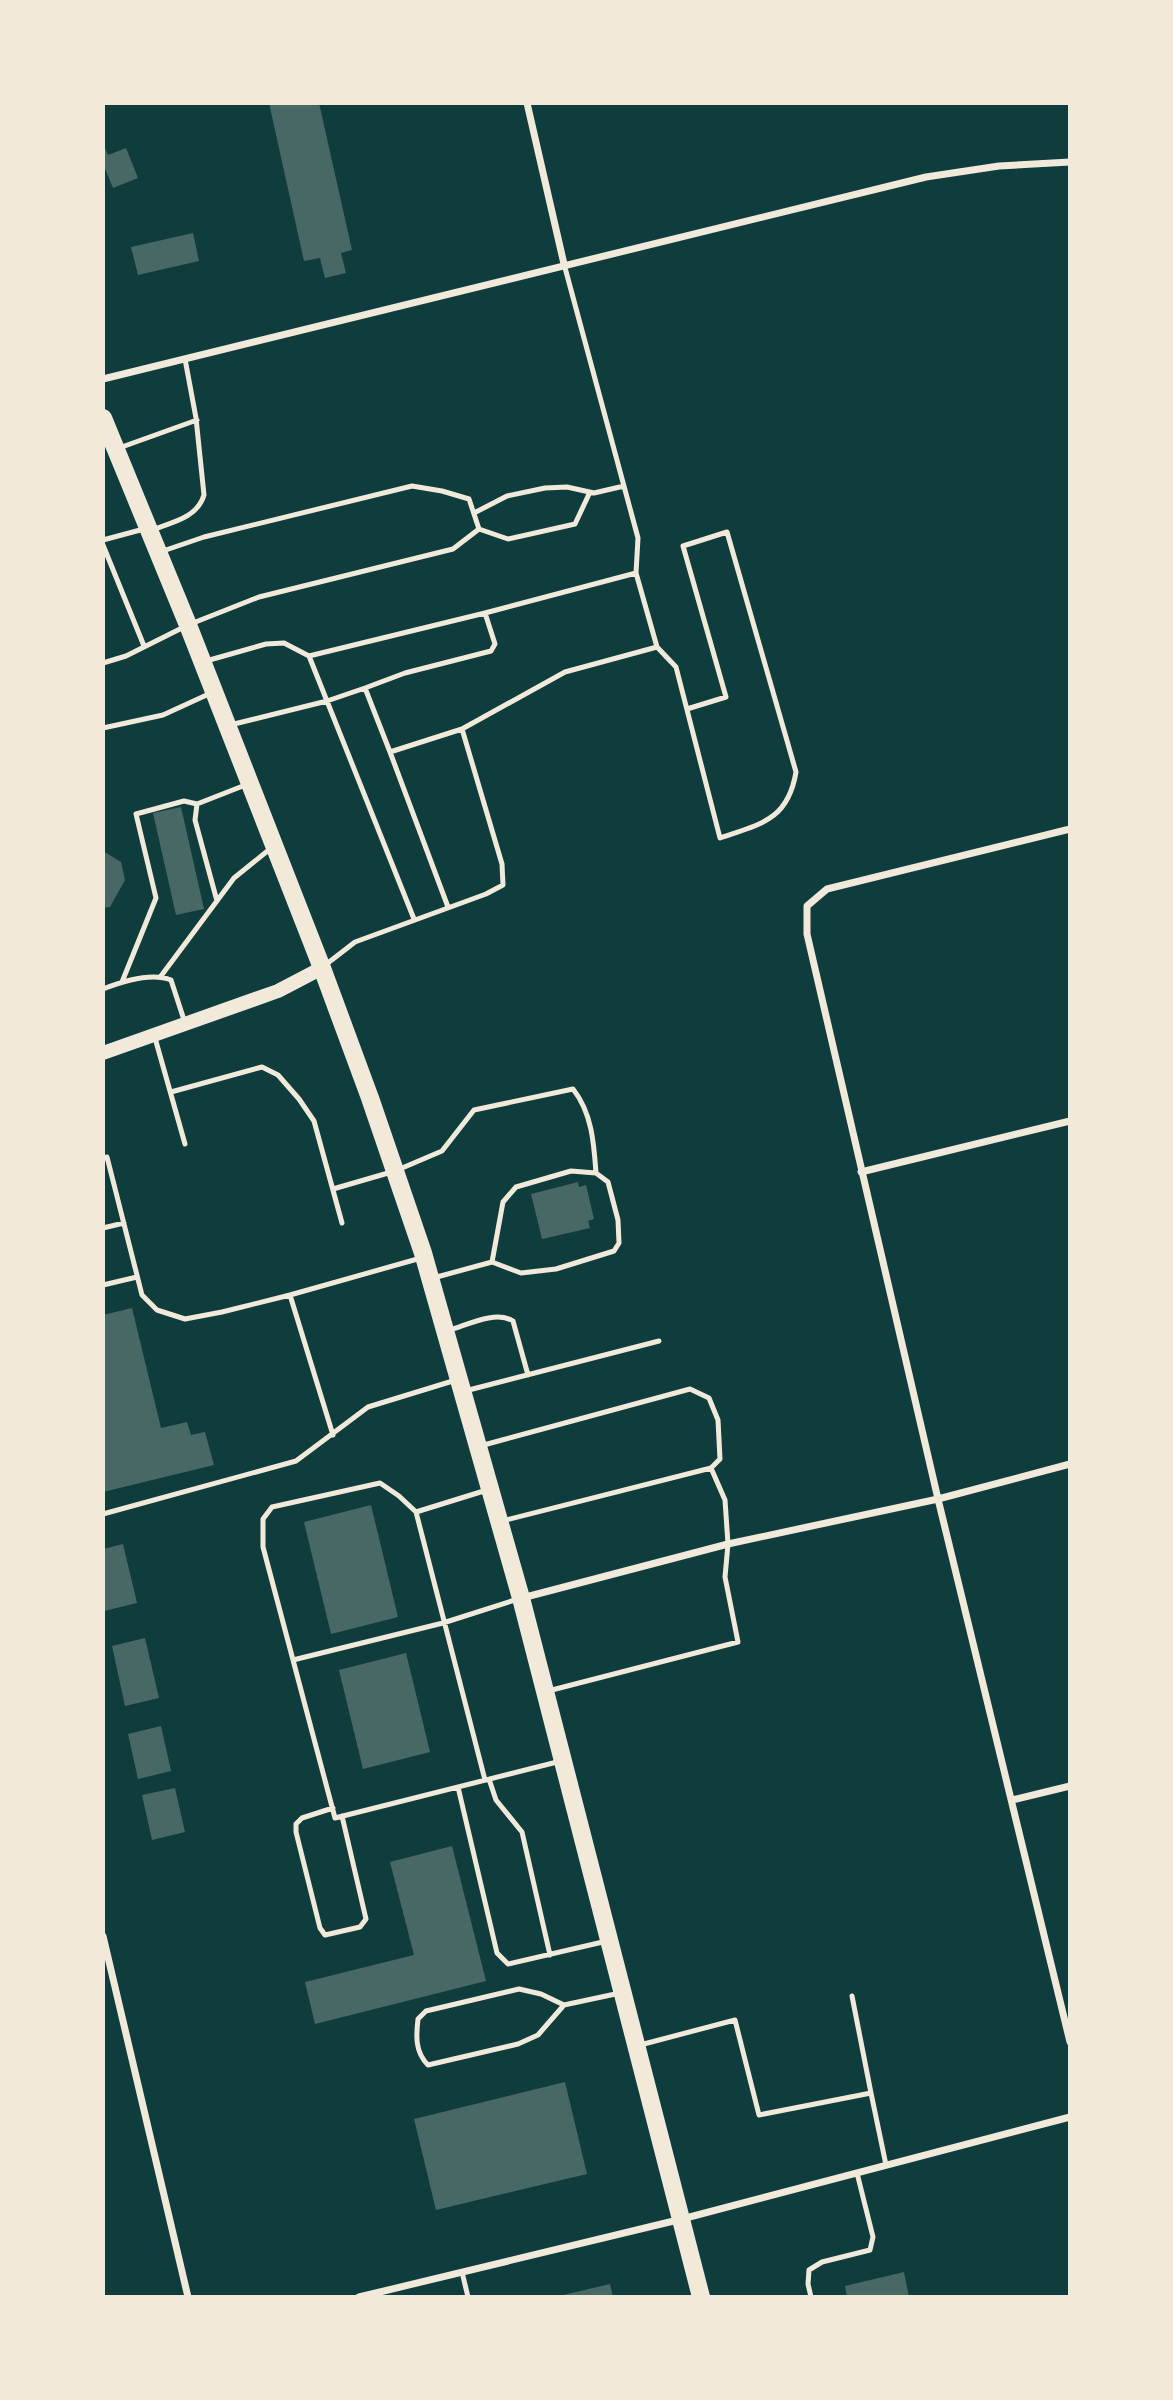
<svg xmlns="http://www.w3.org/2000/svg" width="1173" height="2400" font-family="'Varela Round',sans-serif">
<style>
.building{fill:#486865}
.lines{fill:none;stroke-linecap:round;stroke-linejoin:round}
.service{stroke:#f1e9da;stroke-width:5}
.minor{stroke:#f1e9da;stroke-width:7}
.secondary{stroke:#f1e9da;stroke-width:14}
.primary{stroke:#f1e9da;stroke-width:18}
</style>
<rect width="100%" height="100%" fill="#0f3d3e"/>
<path class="building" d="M269,103H319L352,250L341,253L346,273L325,278L320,258L304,261Z
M103,144L108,155L126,148L138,178L113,188L103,164Z
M193,233L199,261L138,275L131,247Z
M181,807L204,909L176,915L153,813Z
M103,851L121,862L125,880L110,907L103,908Z
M578,1182L579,1187L586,1185L594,1219L588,1221L590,1228L542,1239L531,1194Z
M132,1308L161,1428L187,1422L191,1435L205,1432L214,1465L103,1492V1315Z
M371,1505L398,1617L331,1634L304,1522Z
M123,1544L137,1603L104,1611L103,1549Z
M145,1638L159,1698L125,1706L112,1646Z
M406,1653L430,1752L363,1769L339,1670Z
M161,1726L171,1771L138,1779L128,1734Z
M175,1788L185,1832L152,1840L142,1795Z
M452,1846L486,1981L315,2024L305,1982L414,1955L390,1862Z
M565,2082L587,2174L436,2210L414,2119Z
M904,2272L909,2297H847L845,2286Z
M610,2284L613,2297H559V2296Z"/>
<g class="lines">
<path class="service" d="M564,264L638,538L636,573
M119,448L197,420
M474,513L507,496L545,488L567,487L594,493L624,486
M479,529L508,539L575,524L590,492
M152,530C173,522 197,518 204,495L196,418L185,359
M103,540L144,529
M103,545L144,646
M657,647L676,667L720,838C761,824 788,820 796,772L727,532L683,546L726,697L687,709
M206,661L266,644L284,643L309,656
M103,663L126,656L188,625L259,597L453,549L479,529L469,499L442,491L412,486L204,537L160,552
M365,688L405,673L491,651L495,644L485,613
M230,725L327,701L365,688L390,752L462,729
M103,728L163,715L211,693
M390,752L448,907
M217,901L195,820L197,804L248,784
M324,966L355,942L486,894L503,885L502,864L462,729L565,672L657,647L636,573L485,613L309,656L414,919
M161,976L234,878L270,849
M122,982L156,898L136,814L184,801L197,804
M103,989C123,981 151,972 171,980L185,1023
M155,1038L185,1144
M171,1092L262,1067L278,1075L299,1099L314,1121L342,1223
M103,1158L107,1157L142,1295L157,1310L185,1319L222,1312L290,1295L421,1258
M333,1189L395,1171L442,1151L474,1110L573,1089C592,1113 594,1144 596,1173
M103,1228L124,1223
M433,1278L492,1262L521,1273L556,1269L614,1251L619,1243L618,1220L608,1182L596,1173L571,1171L516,1187L503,1202L492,1262
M103,1285L137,1277
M290,1295L333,1435
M450,1330C467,1325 496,1310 513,1321L528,1375
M465,1391L659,1341
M480,1446L690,1389L709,1398L718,1420L720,1459L711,1468L502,1521
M487,1490L416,1512L399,1496L380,1483L272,1507L263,1519V1547L335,1818L561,1761
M416,1512L485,1780
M103,1514L296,1461L368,1407L456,1380
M293,1660L443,1623L518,1599
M548,1691L738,1642L725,1577L728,1544L725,1500L711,1468
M489,1779L496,1800L522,1832L550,1955
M458,1787L497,1953L508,1964L607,1941
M333,1808L302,1818L296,1824V1832L320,1928L325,1935L360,1927L366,1919L342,1816
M852,1996L871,2093
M564,2005L541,1994L519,1989L426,2011L418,2019C416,2036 415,2052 428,2065L518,2044L538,2035L564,2005L620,1993
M640,2045L735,2020L759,2115L871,2093L886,2165
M462,2272L468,2297
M811,2297L808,2284L809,2270L822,2262L870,2250L873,2237L857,2173"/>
<path class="minor" d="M527,103L564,264
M103,379L926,177L999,166L1070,162
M1070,829L827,889L807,906V934L938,1499L1070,2042
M861,1172L1070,1121
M522,1598L728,1544L938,1499L1070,1464
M1012,1800L1070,1786
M103,1936L188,2297
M359,2297L682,2219L1070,2117"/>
<path class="secondary" d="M103,1053L278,991L322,968"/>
<path class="primary" d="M103,418L188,625L322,968L370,1098L423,1253L521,1598L701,2297"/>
</g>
<rect width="1173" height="2400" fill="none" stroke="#f1e9da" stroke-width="210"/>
</svg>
